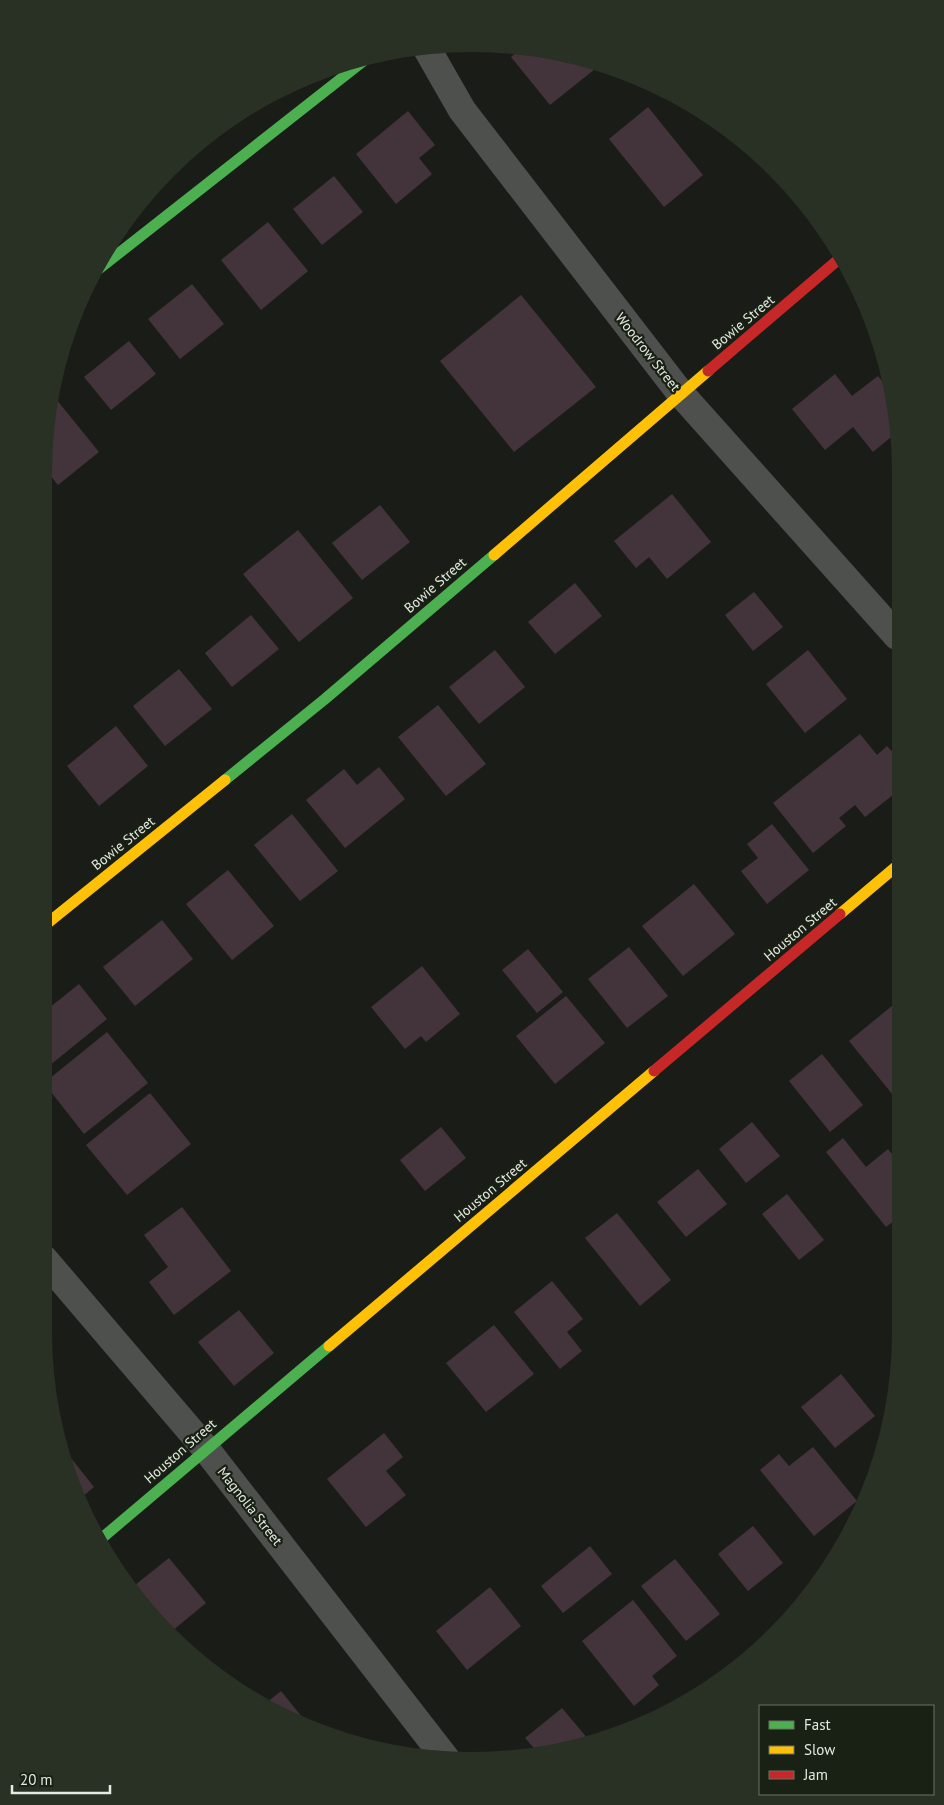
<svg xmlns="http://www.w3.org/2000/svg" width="944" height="1805" font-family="'PT Sans',sans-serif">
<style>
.building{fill:#43343b}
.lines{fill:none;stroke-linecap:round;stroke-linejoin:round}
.street{stroke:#4e504d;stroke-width:28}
.fast{stroke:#4caf50;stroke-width:11}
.slow{stroke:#ffc107;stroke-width:11}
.jam{stroke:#c62828;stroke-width:11}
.labels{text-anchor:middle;stroke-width:4.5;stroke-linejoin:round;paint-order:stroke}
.street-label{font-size:14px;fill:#e5eae2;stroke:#192014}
</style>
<rect width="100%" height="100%" fill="#1a1d17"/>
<path class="building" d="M521,48L583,58L600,65L550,105L511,57Z
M648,107L703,175L664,207L609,139Z
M408,111L435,145L419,158L432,174L396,204L356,154Z
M334,176L363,212L322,245L293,209Z
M268,222L308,271L261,310L221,260Z
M192,284L224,324L180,359L148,319Z
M521,295L596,387L514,452L440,361Z
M129,341L156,374L111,410L84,377Z
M835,374L852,396L878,376L890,391L897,416V432L873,452L853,427L825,450L792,409Z
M56,399L99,452L58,485L45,469V444L52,402Z
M672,494L711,542L667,579L649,557L636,568L614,541Z
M380,505L410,542L362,580L332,543Z
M298,530L353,598L299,642L243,574Z
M575,583L602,616L555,654L528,622Z
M754,592L783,627L753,651L725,615Z
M251,615L279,649L232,687L205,653Z
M495,650L525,687L479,724L449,687Z
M808,650L847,699L805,733L766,684Z
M179,669L212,709L165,746L133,706Z
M438,705L486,764L446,796L398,737Z
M116,726L148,766L99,806L67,766Z
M860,734L877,755L887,746L898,758V791L865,817L855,805L839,818L846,826L813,853L773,803Z
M379,767L405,799L345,848L306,800L344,769L357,785Z
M292,814L338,871L300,901L254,845Z
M772,824L809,870L767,904L741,871L758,858L747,844Z
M228,870L274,926L232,960L186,904Z
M694,884L735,934L683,976L642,926Z
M162,920L193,959L135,1006L103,967Z
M629,947L668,996L627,1028L588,979Z
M528,949L563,992L537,1013L502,970Z
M422,966L460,1014L426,1042L421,1036L405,1049L371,1007Z
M79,984L107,1019L44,1070V1012Z
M566,996L605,1043L555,1084L516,1036Z
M898,1001L899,1090L893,1095L849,1041Z
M107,1032L148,1083L84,1134L44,1083Z
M822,1054L863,1105L830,1132L789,1081Z
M150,1093L191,1144L127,1195L86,1145Z
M752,1122L780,1156L746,1183L719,1149Z
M441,1127L466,1158L425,1191L400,1160Z
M843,1138L866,1167L888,1149L899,1163V1217L886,1227L826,1152Z
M698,1169L727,1204L686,1237L657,1202Z
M787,1194L824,1240L799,1260L762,1214Z
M182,1207L231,1271L174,1315L149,1282L168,1267L144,1235Z
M617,1213L671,1280L640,1306L585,1238Z
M552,1281L583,1319L567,1332L582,1351L560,1369L514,1312Z
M239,1310L274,1353L234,1386L198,1342Z
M494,1325L534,1374L486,1412L446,1363Z
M841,1374L875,1416L835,1448L801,1407Z
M384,1433L403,1457L386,1471L406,1495L366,1527L327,1479Z
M813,1447L857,1501L814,1536L760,1470L779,1454L789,1466Z
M63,1448L94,1487L81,1498L67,1471Z
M753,1526L783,1563L748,1591L718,1554Z
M590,1546L612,1574L563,1613L541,1586Z
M169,1558L206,1603L172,1631L130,1589Z
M675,1559L720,1614L686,1641L641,1586Z
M490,1587L521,1626L467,1670L436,1631Z
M633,1600L677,1656L652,1676L659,1685L634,1706L582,1641Z
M281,1691L306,1722L266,1703Z
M562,1708L588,1739L539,1754L525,1738Z"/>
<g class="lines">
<path class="street" d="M426,47L462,110L681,394L897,636
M44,1259L206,1449L447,1760"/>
<path class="fast" d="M95,272L366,59
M225,780L325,699L494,555
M102,1538L329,1346"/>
<path class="slow" d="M494,555L708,371
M840,914L898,865
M44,926L225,780
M329,1346L654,1071"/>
<path class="jam" d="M708,371L839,259
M654,1071L840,914"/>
</g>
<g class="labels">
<g class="street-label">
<text transform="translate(743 322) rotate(-40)" y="5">Bowie Street</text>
<text transform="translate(648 352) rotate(52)" y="5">Woodrow Street</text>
<text transform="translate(435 585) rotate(-41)" y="5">Bowie Street</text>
<text transform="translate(123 843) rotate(-39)" y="5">Bowie Street</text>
<text transform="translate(800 929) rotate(-40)" y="5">Houston Street</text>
<text transform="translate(490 1190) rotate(-40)" y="5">Houston Street</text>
<text transform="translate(180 1451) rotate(-41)" y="5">Houston Street</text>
<text transform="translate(250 1506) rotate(52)" y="5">Magnolia Street</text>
</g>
</g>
<path d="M0 0H944V1805H0ZM472 52H472A420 420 0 0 1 892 472V1332A420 420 0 0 1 472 1752H472A420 420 0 0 1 52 1332V472A420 420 0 0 1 472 52Z" fill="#293024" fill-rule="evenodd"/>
<rect x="759" y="1705" width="175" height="90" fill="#192014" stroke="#6b7166"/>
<rect x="769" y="1721" width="25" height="8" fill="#4caf50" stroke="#6b7166"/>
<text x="804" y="1730" font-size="15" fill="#e5eae2">Fast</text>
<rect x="769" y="1746" width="25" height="8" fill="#ffc107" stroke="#6b7166"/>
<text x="804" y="1755" font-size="15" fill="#e5eae2">Slow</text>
<rect x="769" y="1771" width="25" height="8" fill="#c62828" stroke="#6b7166"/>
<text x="804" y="1780" font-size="15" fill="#e5eae2">Jam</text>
<path d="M12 1785v8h98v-8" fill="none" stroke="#e5eae2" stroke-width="2.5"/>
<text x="20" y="1785" font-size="15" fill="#e5eae2" stroke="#192014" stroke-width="4" paint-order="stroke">20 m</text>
</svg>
